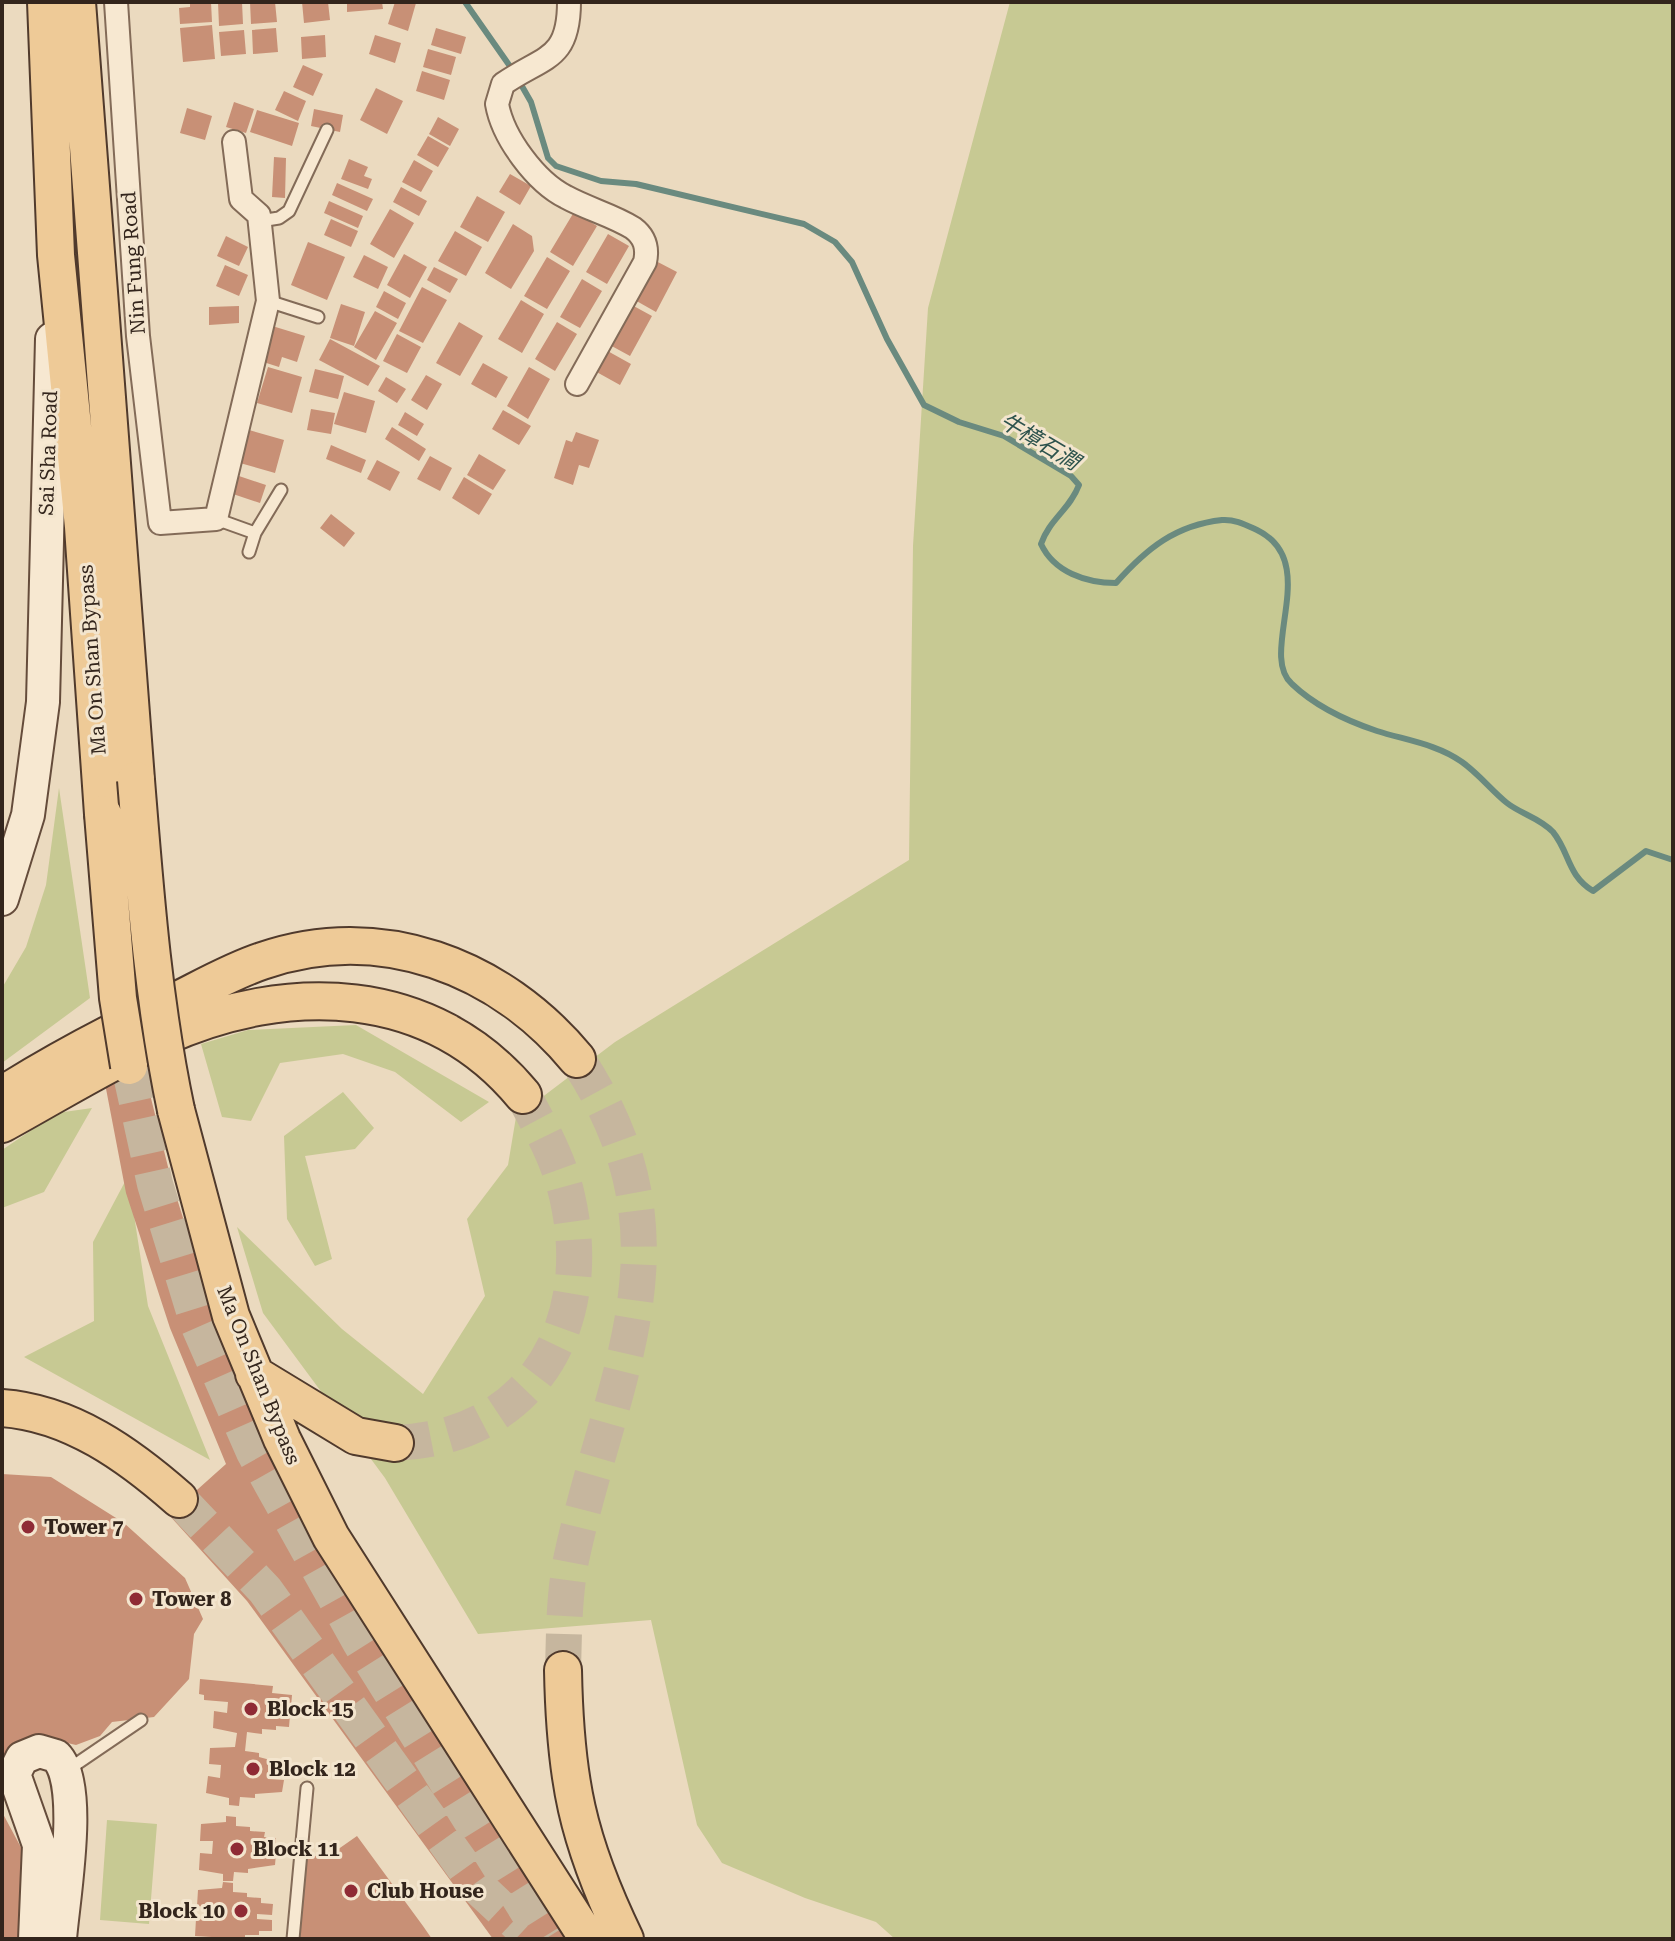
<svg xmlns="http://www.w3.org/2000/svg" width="1675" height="1941" font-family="'Roboto Serif','Noto Sans TC',serif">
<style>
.green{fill:#c7c993}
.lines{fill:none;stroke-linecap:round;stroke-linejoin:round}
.stream{stroke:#6a8a7f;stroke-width:6}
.building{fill:#c89076}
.primary-tunnel{stroke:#c6b69e;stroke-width:36;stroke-dasharray:36 18;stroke-linecap:butt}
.lane-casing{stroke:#836b58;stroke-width:15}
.street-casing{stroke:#836b58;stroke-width:26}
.secondary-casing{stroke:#654c3b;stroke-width:36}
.primary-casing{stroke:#503a2c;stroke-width:40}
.lane{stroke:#f7e8d1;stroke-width:11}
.street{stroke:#f7e8d1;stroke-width:22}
.secondary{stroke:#f7e8d1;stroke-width:32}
.primary{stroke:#eeca97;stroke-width:36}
.primary-bridge-casing{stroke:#503a2c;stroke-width:40;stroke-linecap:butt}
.primary-bridge{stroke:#eeca97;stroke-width:36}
.poi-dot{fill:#8f2b35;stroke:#f3e5ce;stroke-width:3}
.labels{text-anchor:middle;stroke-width:6;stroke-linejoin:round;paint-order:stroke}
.street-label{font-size:20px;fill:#33251c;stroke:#f3e5ce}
.poi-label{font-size:20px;font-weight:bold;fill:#33251c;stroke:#f3e5ce;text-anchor:start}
.water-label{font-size:22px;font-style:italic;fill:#2c524c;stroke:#f3e5ce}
</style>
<rect width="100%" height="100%" fill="#ebdabf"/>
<path class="green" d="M1010,2H1673V1939H895L876,1922L805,1898L722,1863L697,1825L651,1620L478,1634L385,1478L263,1313L237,1227L342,1329L423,1394L485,1296L467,1219L508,1165L516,1117L615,1042L909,860L913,546L928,308Z
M59,788L90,998L2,1063V988L26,947L46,885Z
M356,1025L489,1102L461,1122L395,1072L343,1054L280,1063L251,1121L222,1117L201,1044L248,1030Z
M343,1092L374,1128L355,1149L305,1156L332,1259L315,1266L287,1219L284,1136Z
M92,1108L44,1192L2,1208V1150L57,1113Z
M128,1176L148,1306L210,1460L24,1357L94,1321L93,1242Z
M107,1820L157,1824L149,1924L100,1920Z"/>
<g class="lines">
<path class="stream" d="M465,2L514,72
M519,81L531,102L548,158L556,166L601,181L636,184L804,224L835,242L852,262L887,339L924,405L959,422L1004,436L1071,476L1079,485C1070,509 1049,520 1041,544C1054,572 1086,583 1116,583C1147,548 1176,525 1222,520C1235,519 1246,525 1257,530C1323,562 1257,653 1292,684C1314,705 1347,721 1377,731C1405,740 1437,744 1462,762C1479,774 1491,790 1507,803C1521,814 1540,818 1553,832C1570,853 1567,875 1593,891L1646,851L1673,860"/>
</g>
<path class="building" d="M190,2H211L212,22L180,24L179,8L190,7Z
M218,2H242L243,24L219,26Z
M250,2H275L277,22L251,24Z
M302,2H328L330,20L304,23Z
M347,2H382L383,9L347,12Z
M395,2L416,3L408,31L388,24Z
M212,25L215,59L183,62L180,28Z
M276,28L278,52L253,54L252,30Z
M436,28L466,37L461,54L431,45Z
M244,30L246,54L221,56L219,32Z
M325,35L326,57L302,59L301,37Z
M375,35L401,43L395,63L369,54Z
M428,49L456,57L451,75L423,67Z
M303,65L323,74L313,96L293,87Z
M422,71L450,80L444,100L416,91Z
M376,88L403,101L387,134L360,120Z
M284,91L306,101L298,121L275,110Z
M234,102L254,109L246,133L226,127Z
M187,108L212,116L205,140L180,133Z
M314,109L343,115L340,132L311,126Z
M257,110L299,123L292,146L250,132Z
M438,117L459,129L450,146L429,134Z
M428,136L449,148L438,167L417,155Z
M274,157L286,158L285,198L272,197Z
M349,159L368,167L364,176L372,179L368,189L341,179Z
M414,160L433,171L421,192L402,182Z
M510,174L531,186L520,205L499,192Z
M337,183L373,199L367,211L332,195Z
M401,187L427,201L419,216L393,202Z
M477,196L505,212L488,242L460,227Z
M329,201L363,216L358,228L324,213Z
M390,209L414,223L394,258L370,244Z
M574,212L597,226L573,266L550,252Z
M331,219L358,231L351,247L324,235Z
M513,224L532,236L534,251L511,289L485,273Z
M455,231L482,247L466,276L438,261Z
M608,234L629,246L607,284L586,272Z
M226,236L248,247L239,266L217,256Z
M308,242L345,257L327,300L291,285Z
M404,254L427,267L410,298L387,285Z
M364,255L388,267L378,289L353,277Z
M547,257L570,271L547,309L524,296Z
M654,260L677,272L656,312L633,299Z
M225,265L248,275L239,296L216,286Z
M434,267L458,279L450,293L427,280Z
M582,279L602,291L580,328L560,317Z
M422,287L447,300L423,343L399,331Z
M384,291L406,303L398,319L376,307Z
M521,300L544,314L522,353L498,339Z
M341,304L365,312L354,346L330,338Z
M630,304L652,316L630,356L608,344Z
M239,306V323L209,325V307Z
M375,311L397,323L376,360L354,347Z
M459,322L483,336L460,376L436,363Z
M557,322L577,334L555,371L535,359Z
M269,325L305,336L297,362L282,357L279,367L257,360Z
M397,334L421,347L407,373L383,361Z
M330,339L380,366L368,386L319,360Z
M604,349L631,364L620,385L593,370Z
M483,363L508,377L496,398L471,384Z
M268,367L302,377L292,413L257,403Z
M529,367L550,379L528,419L507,406Z
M315,369L344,376L338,399L309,392Z
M426,375L442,384L427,410L411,400Z
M386,377L406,389L397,403L378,391Z
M344,392L375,401L366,433L334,424Z
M311,409L335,413L331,434L307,430Z
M503,410L531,426L519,445L492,429Z
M405,412L424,424L417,436L398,425Z
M392,427L426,449L419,461L385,439Z
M249,430L284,440L275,473L240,463Z
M576,432L599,440L589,468L579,465L573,485L554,478L566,440L572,442Z
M331,445L366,460L361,473L326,459Z
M479,454L506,470L493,490L467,475Z
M430,456L452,468L440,491L417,479Z
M377,460L400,472L390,491L367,479Z
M236,475L266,485L260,503L230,493Z
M464,477L492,494L479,515L452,498Z
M331,514L355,533L344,547L320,528Z
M143,1066L172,1183L216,1322L578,1939H493L247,1601L169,1515L226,1464L170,1328L126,1193L103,1073Z
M2,1474L51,1477L124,1523L185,1578L203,1619L194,1634L189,1679L154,1717L112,1722L100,1736L76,1745L59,1741L10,1749L2,1759Z
M200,1679L273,1686L272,1693L292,1695L291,1707L276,1706L275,1714L290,1715L289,1727L276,1726V1730L262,1729V1734L247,1732L245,1751L259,1753V1757L285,1764L284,1775L269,1774L268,1779L284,1780L282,1792L255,1794V1798L240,1797L239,1806L229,1805V1798L206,1793L208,1776L220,1778L221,1765L209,1764L210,1748L235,1747L237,1733L213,1728L214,1711L227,1713L228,1702L204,1700V1695L199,1694Z
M2,1812L25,1855L19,1939H2Z
M226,1816L236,1817V1826L250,1827V1831L265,1832L264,1837L276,1838V1849L261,1848L260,1853L276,1854L275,1865L248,1869V1873L234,1872L233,1881H223V1874L199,1870L200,1853L212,1854L213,1841H200L201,1824L226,1822Z
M357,1836L423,1926L432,1939H300L306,1855L327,1857Z
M223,1882L233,1883V1892L247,1893V1897L261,1898V1903L273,1904L272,1915L257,1914V1919L272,1920V1931H259V1935H245V1939L195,1936L196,1919L209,1920L210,1907L197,1906L198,1890L222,1888Z"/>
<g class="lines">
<path class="primary-tunnel" d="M129,1066L155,1184L198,1324L254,1452L360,1642L545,1939
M395,1443C532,1438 597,1324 567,1196C559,1160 541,1128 523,1095
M179,1499L265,1590L478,1887L524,1930
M563,1670C564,1633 564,1596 571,1560C611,1373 698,1241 577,1059"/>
<defs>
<path id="lane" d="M260,221L279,218L289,211L327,130
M268,301L318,317
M216,519L255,533L281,490
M249,552L255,533
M66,1771L141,1720
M293,1939L307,1788"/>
<path id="street" d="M116,2L138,336L160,523L216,519L268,301L259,215L241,199L234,142
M569,2C569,61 543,56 503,84L497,104C503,138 536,182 566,197C588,209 612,215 633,228C645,237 648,248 645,262L577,384"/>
<path id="secondary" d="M2,899L28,815L43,702L52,339
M35,1939L39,1845L14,1774L22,1758L39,1751L56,1756C84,1784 63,1899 60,1939"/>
<path id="primary" d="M46,2L56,255L83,527L103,814
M77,2L136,780
M2,1095C56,1061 111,1032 168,1005C199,990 229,972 262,961C380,920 500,966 577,1059
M176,1110L231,1316L282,1439L331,1537L588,1939
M2,1124C55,1095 108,1062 163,1037C287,981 431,984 523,1095
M254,1374L356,1436L395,1443
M2,1408C71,1413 129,1455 179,1499
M563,1670C565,1779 577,1840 625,1939"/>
</defs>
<use href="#lane" class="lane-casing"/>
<use href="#street" class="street-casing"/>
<use href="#secondary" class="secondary-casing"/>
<use href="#primary" class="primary-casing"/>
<use href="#lane" class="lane"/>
<use href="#street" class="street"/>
<use href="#secondary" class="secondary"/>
<use href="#primary" class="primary"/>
<defs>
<path id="primary-bridge" d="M136,780C145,891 153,1001 176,1110
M103,814L118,998L129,1066"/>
</defs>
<use href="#primary-bridge" class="primary-bridge-casing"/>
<use href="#primary-bridge" class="primary-bridge"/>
</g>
<g class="poi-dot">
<circle cx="28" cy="1527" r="8"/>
<circle cx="136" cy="1599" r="8"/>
<circle cx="251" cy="1709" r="8"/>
<circle cx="253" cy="1769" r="8"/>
<circle cx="237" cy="1849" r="8"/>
<circle cx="351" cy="1891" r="8"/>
<circle cx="241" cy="1911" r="8"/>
</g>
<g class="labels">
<g class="street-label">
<text transform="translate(133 263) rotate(-94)" y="7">Nin Fung Road</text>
<text transform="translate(48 453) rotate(-88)" y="7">Sai Sha Road</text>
<text transform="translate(92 660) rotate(-94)" y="7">Ma On Shan Bypass</text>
<text transform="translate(259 1375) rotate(68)" y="7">Ma On Shan Bypass</text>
</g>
<g class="poi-label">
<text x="44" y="1534">Tower 7</text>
<text x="152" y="1606">Tower 8</text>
<text x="267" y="1716">Block 15</text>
<text x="269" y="1776">Block 12</text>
<text x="253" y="1856">Block 11</text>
<text x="367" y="1898">Club House</text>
<text x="225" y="1918" text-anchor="end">Block 10</text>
</g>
<g class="water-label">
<text transform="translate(1040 441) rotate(31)" y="8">牛樟石澗</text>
</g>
</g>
<rect width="1675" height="1941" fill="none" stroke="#33251c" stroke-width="8"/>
</svg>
